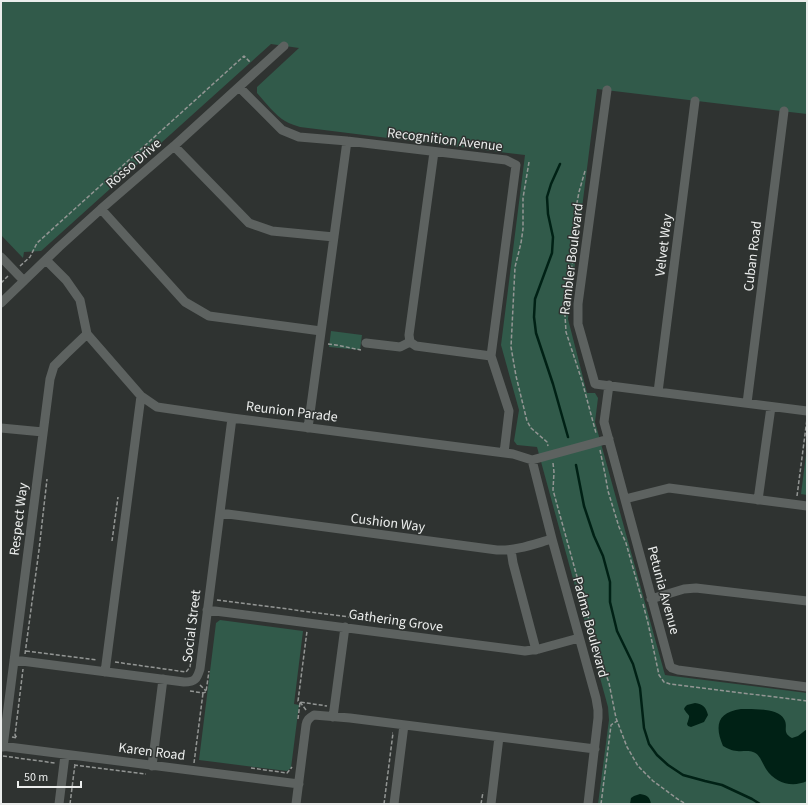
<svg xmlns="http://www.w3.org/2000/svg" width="808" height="805" font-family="'Source Sans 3',sans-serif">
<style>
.green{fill:#315a4a}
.water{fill:#002115}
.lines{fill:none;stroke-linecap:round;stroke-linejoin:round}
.stream{stroke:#002115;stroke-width:2.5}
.path{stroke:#939694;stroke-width:1.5;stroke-dasharray:4 2;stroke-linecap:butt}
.minor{stroke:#5d6260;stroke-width:9}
.labels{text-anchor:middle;stroke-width:3;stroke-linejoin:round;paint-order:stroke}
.street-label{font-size:14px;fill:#ebedec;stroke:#2f3331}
</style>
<rect width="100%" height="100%" fill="#2f3331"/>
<path class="green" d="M1,1H807V114L597,89L568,319L587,393H595L598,398L595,422L665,675L807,693V804H598L609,720L608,707L537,447L517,445L514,441L519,410L501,345L525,155L300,127C295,125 290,124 285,121C276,116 264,101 257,93V87L299,48L271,44L41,251L24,252L23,258L1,235Z
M331,331L362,335L360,350L329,347Z
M807,447V495L801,494Z
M220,620L303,631L294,704L299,705L291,768L287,771L199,760L216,623Z"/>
<path class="water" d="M695,703C703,704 706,707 708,715L704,722L691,727L688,726L687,724C691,712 689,718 684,709L685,707L687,705Z
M741,709C753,709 778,708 784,719C789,727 781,732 792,738L798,736L807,729V781C792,788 775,783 766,769C762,763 760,754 753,752C748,750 742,752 737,751C732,751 727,748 723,746C714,725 718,712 741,709Z
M640,794C647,795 650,797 651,804H630L631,798L634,796Z"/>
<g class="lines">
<path class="stream" d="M560,164L551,184L547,197L548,214L553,237L552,253L535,299L534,317L536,333L553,384L568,437
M576,465L584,506L594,536L603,556L610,582V602L617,631L633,664L640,688L644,728L649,744L657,755L668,765L683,775L705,781L722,785L752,799L760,804"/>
<path class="path" d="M529,162L523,198V229L521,243L515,267L511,347L516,376L527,421L531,428L547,442L548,446
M585,171L579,192L576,208L574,236V255L566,298L565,315L566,332L582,381L596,433
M20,266L30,257L37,243L244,56L251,63
M1,283L8,276
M328,344C339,345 350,348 361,350
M600,450L605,474L608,491L619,527L626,543L642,600
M553,463L554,472L553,490L597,649L609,683L616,718L627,747L638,766L653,781L679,800L686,804
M797,496L807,419
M112,541L118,497
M217,600L358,618
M643,604L648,623L659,675L664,682L670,684L807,701
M26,651L97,660
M25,654L39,550L47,479
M115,662L186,672L190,667L195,629
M200,685L206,691
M190,691L203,693L206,692L209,671
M306,710L300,702L298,701L307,631
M298,719L300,702L327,706
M12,737L17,738L15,735L23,669
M3,756L55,763
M194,763L203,693
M74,765L146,774
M251,768L287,773L292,767
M70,804L75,764
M384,804L393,733H392
M481,804L483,792
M601,804L611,725L617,721"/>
<path class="minor" d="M239,87L282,130L299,137L347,141L506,160L516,165L491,356L509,411L504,453
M607,90L578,304V324L595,384L807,411
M174,146L249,223L272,231L334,237
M101,209L185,302L209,316L321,331
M1,257L24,281
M46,260L66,280L80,300L87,334L141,396L157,407L232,418L513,454L532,460L609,439
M1,303L59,247L101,209L174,146L284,46
M410,342L409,335L434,152
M410,342L416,346L491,356
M366,343L400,347L410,342
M609,385L604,422L670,666L672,668L678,670L807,687
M658,392L695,101
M747,403L784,111
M1,428L43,432
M308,428L347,141
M532,460L552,539L596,698L598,710V718L588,804
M625,499L669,488L807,506
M758,500L771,407
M220,513L497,550C516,551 534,544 552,539
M511,550L513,563L536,650
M651,599L684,589L696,588L807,601
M207,610L525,651L539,649L579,638
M14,660L184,682C195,682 197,679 200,669L232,418
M105,672L141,396
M333,717L345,627
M1,746L299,784
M3,747L50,379L54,366L66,354L87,334
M152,766L163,679
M59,804L65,755
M296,804L306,725C307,720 309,718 314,715L350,718L595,749
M394,804L404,725
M491,804L499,737"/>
</g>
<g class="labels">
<g class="street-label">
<text transform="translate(445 139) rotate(7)" y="5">Recognition Avenue</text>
<text transform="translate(133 163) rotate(-41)" y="5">Rosso Drive</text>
<text transform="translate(663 245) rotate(-83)" y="5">Velvet Way</text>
<text transform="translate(752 256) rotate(-83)" y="5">Cuban Road</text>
<text transform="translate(571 259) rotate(-83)" y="5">Rambler Boulevard</text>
<text transform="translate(292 411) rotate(7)" y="5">Reunion Parade</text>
<text transform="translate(18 519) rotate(-83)" y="5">Respect Way</text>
<text transform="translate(388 522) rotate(7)" y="5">Cushion Way</text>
<text transform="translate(664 590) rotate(75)" y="5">Petunia Avenue</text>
<text transform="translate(396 620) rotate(8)" y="5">Gathering Grove</text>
<text transform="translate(191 626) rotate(-83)" y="5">Social Street</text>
<text transform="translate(591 627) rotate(75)" y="5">Padma Boulevard</text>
<text transform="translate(152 751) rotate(7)" y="5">Karen Road</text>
</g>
</g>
<rect width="808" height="805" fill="none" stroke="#ebedec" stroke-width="4"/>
<path d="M18 781v6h63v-6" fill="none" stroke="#ebedec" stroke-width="2"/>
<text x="24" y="781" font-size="12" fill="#ebedec" stroke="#2f3331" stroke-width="3" paint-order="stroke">50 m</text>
</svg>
